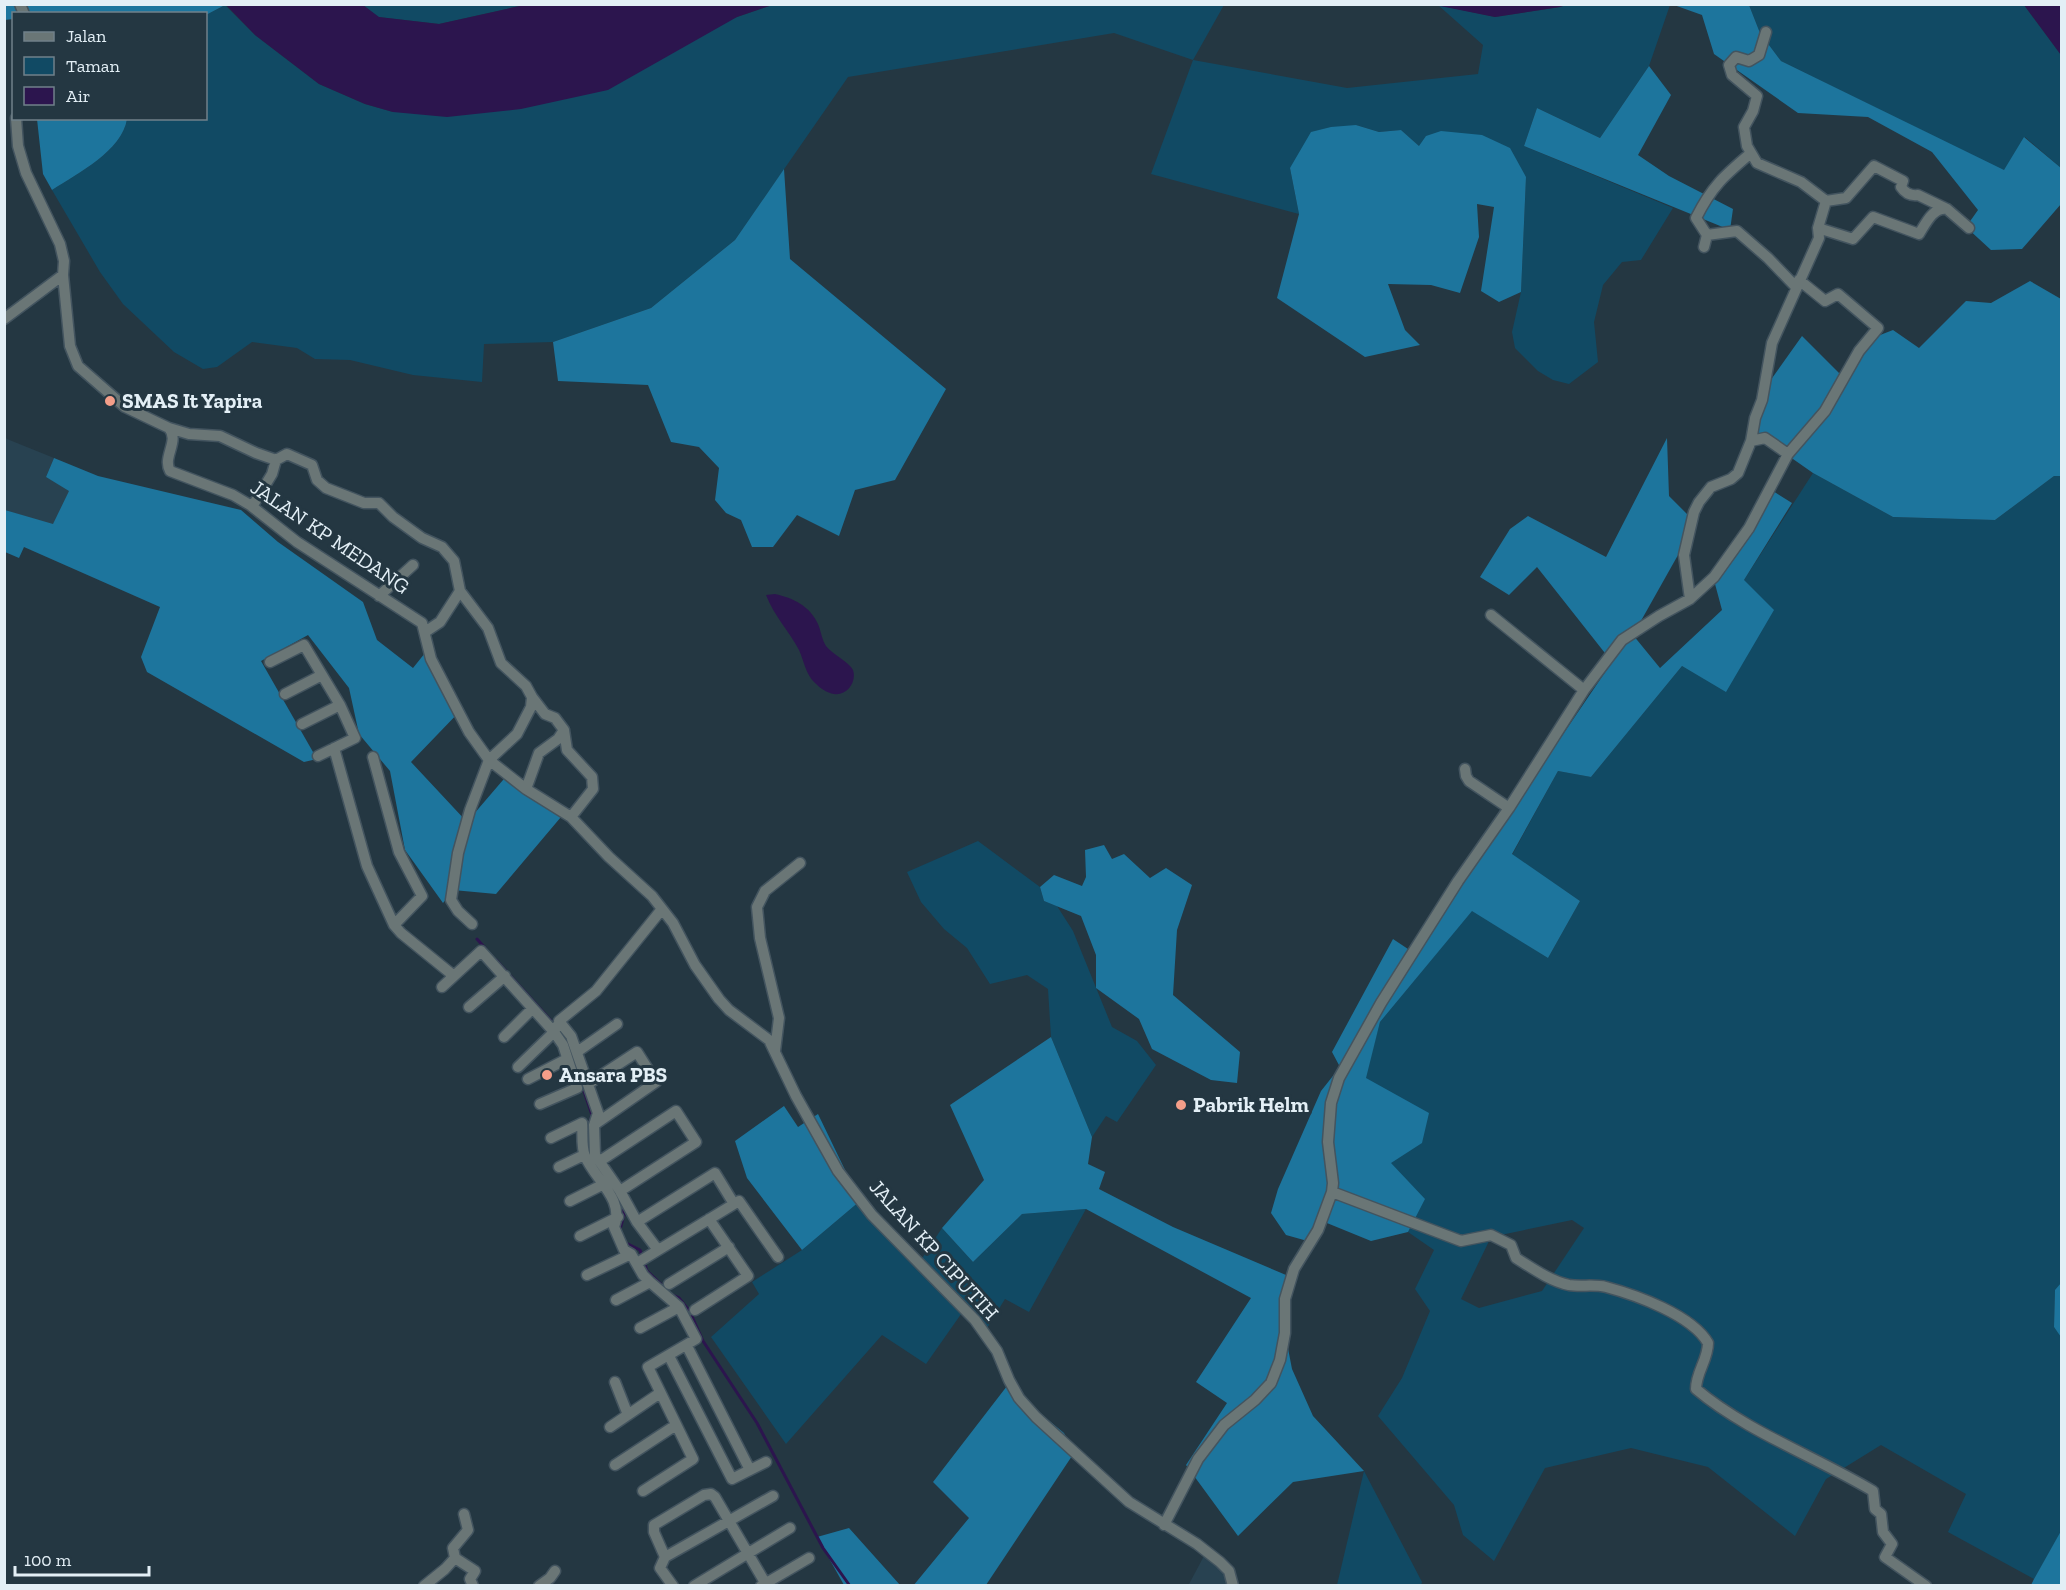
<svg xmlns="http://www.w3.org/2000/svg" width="2066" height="1590" font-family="'Zilla Slab',serif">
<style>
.built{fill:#284251}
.green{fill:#114a64;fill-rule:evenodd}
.forest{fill:#1d759d}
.water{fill:#2c154e}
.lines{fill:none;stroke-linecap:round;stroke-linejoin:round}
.stream{stroke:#2c154e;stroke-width:3}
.minor-casing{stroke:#43545f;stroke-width:13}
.minor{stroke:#6a7676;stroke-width:10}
.poi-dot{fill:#f49e89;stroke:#243742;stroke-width:2}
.labels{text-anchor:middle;stroke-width:6;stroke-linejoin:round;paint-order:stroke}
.poi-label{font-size:21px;font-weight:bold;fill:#e3eff6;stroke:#243742;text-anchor:start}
.street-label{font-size:21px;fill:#e3eff6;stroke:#243742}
</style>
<rect width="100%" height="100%" fill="#243742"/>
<path class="built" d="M4,436L7,439L54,458L46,477L70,490L53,525L5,510Z
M1204,1556L1225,1573L1227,1585L1188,1586Z"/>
<path class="green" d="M225,5L255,35L319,84L365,104L393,112L737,17L772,5H1224L1193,60L1347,88L1478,74L1483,45L1438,5L1495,17L1560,7L1566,5H1670L1649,66L1600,138L1537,108L1524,146L1673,208L1641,260L1622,262L1603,285L1594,322L1598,362L1569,384L1553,380L1538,371L1515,348L1512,332L1521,292L1526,177L1419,146L1401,130L1379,132L1356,125L1290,168L1299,214L1151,174L1193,60L1114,33L848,77L735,240L651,308L553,342L484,344L482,382L413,375L350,360L315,359L297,348L252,342L217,367L203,369L174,352L123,304L100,272L52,190C78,173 122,151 127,119L206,118V15Z
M363,5H524L439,24L378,17Z
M1749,5H2024L2061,55V168L2025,137L2004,171L1781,61L1760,33Z
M1813,473L1893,517L1995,520L2054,476H2061L2062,1283L2055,1291L2054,1327L2062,1337V1531L2034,1579L1948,1532L1966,1494L1881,1445L1826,1479L1795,1536L1708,1467L1631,1448L1545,1468L1494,1561L1463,1535L1454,1505L1378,1416L1402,1378L1430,1311L1415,1289L1434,1250L1408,1232L1424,1199L1390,1163L1365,1078L1380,1022L1472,910L1548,958L1580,901L1512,855L1558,771L1591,777L1682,666L1726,691L1744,580ZM1572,1220L1584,1228L1542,1291L1479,1308L1461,1299L1491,1237Z
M978,841L1040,887L1044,901L1057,906L1073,931L1112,1027L1137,1041L1156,1065L1117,1122L1106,1116L1092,1137L1051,1037L1048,989L1027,975L990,984L967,948L944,929L921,902L907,872Z
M860,1201L921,1260L942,1228L973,1262L1022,1214L1086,1209L1029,1312L1005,1299L987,1328L966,1307L926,1364L882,1335L786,1444L711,1337L759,1294L752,1282L802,1250Z
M1364,1471L1422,1582L1421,1585H1337Z"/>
<path class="forest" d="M4,5H225L206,15V14H14L13,19L5,20Z
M1674,5H1749L1760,33L1781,61L2004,170L2024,137L2061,168V204L2022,249L1991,250L1966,227L1978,210L1932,152L1868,117L1798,113L1714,54L1702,15Z
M1649,66L1671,95L1638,155L1669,176L1733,209L1730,230L1524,146L1537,108L1600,138Z
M37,119V118L127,119C122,151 78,173 52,190L43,174Z
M1356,125L1379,132L1401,130L1419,146L1426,136L1441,131L1482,135L1510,148L1526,177L1521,292L1499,302L1481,291L1494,207L1477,204L1479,237L1460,293L1431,285L1388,284L1405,330L1420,345L1365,357L1277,298L1299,214L1290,168L1311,132L1331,127Z
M784,169L790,259L946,389L895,480L855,490L839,536L797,515L773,547H752L741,520L726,513L715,500L719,468L699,447L671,442L648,385L558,381L553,342L651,308L735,240Z
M2030,281L2061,299V476H2054L1995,520L1893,517L1813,473L1749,428L1770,381L1802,336L1845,379L1875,337L1893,330L1919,348L1966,301L1991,303Z
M1667,438L1669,496L1696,523L1633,635L1660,668L1722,610L1715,584L1773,491L1792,503L1744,580L1774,610L1726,692L1682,666L1591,777L1558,771L1512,854L1580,901L1548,958L1472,911L1380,1022L1366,1078L1429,1113L1422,1143L1391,1163L1425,1199L1408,1232L1371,1241L1322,1221L1311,1242L1286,1235L1271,1213L1278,1189L1321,1091L1340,1067L1332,1052L1393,939L1411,951L1458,889L1612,662L1537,567L1509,595L1480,577L1510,529L1528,516L1606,557Z
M54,458L98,476L241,510L278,542L363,602L377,640L413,668L429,648L462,709L411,762L467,822L509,773L561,817L496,894L453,890L443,903L405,850L390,771L359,734L349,688L308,635L261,661L317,759L304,762L147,672L141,657L160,607L24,547L19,558L5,552V510L53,524L69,491L46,477Z
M1104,845L1112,859L1124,854L1150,878L1166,868L1192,885L1177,930L1173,995L1240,1052L1237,1083L1211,1080L1152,1049L1139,1019L1096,988V955L1081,916L1044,901L1040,887L1054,875L1082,886L1086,877L1085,850Z
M1051,1037L1092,1137L1088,1164L1105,1172L1099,1189L1173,1227L1286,1275L1280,1307L1292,1369L1313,1416L1364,1471L1293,1482L1238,1536L1186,1465L1227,1403L1196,1382L1251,1298L1086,1209L1022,1214L973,1262L942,1228L984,1180L950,1105Z
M784,1106L798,1127L818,1114L860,1201L802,1250L747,1178L735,1141Z
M2061,1283V1337L2054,1327L2055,1290Z
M1007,1386L1064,1433L1074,1453L986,1585L913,1586L969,1518L933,1482Z
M849,1528L900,1585H844L817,1537Z
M2061,1531V1585H2031L2034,1579Z"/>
<path class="water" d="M226,5H363L379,17L439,24L524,5H772L737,17L608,90L521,109L447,117L393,112L365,104L319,84L255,35Z
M1435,5H1566L1560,7L1495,17Z
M2024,5H2061V55Z
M775,594C793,598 810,606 818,624C821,631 822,640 826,646C832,654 849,662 853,670C857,682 847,696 834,694C827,693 820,688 815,683C806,675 804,661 799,650C789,631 774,616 766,595Z"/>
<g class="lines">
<path class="stream" d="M477,939L485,948
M496,960L554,1024
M558,1029L567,1040L592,1115L589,1125L590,1156
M617,1197L624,1215L620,1229
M626,1243L640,1250L647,1271L664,1287L663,1291
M672,1295L679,1298L690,1312L703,1341L757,1423L823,1548L850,1586"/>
<defs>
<path id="minor" d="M20,4L24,14
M16,118L18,146L26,173L60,244L64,261L63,275L70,346L78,366L125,407L169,428C180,441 162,457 170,471L233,495L250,505L297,542L422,623L431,659L469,732L489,760L526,789L571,817L609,857L652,896L673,923L695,965L719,999L729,1010L769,1040L796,1096L838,1171L872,1215L975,1320L997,1351L1009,1380L1019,1398L1036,1417L1129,1502L1197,1544L1220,1562L1229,1571L1233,1586
M1826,201L1846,198L1874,166L1903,181L1901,187C1905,193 1911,196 1918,195L1947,209L1969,228
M1818,228L1853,239L1873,217L1919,234C1926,223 1933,207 1947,209
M1707,235L1737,231L1768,258L1796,287
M1704,247L1707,235L1696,218C1712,186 1724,176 1751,153
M4,319L63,275
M169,428L189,434L220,436L256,453L276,460L287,454L312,465L317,480L326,488L364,503H379L393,517L422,538L442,547L454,561L460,591L488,628L501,663L526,686L532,697L531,707L517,734L489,760L470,810L458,853L451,900L458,911L472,924
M1751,441L1765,438L1788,454
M250,505L255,502L272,474L276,460
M379,596L413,565
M1690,599L1684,555L1694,512L1699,502L1711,487L1731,479L1738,473L1751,441L1755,418L1762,400L1772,343L1819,238L1818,228L1826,201L1801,182L1757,163L1747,146L1744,127L1753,111L1757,96L1732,75L1729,65L1736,57L1749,61L1759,55L1766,32
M1491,615L1584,690
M425,632L440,622L460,591
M270,662L304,645L340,705L355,738L318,756
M285,694L322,675
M302,724L340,705
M564,730L567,750L592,777L593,789L571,817
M334,748L367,866L394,925L401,933L454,976
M373,757L399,852L422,896L394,925
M1465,769L1466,776L1469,781L1509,808
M526,789L539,753L558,739L564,730L555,718L545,714L532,697
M442,987L481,951L554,1032L563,1045L577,1088L540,1104
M469,1007L505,976
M504,1037L532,1009
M775,1051L779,1018L760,938L757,907L765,891L800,863
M577,1052L617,1024
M518,1067L554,1032L557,1026
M528,1079L567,1059
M588,1084L637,1052L656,1082L594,1125
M551,1138L582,1123C583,1133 581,1147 585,1156C595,1180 625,1199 614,1227L624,1250L631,1254L643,1275L650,1282L679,1307L696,1339L648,1367L693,1459L643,1491
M600,1161L676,1111L696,1142L620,1191
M559,1167L584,1155
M1332,1192L1461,1241L1491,1235L1511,1245L1516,1258C1532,1268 1550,1281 1569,1285C1581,1287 1594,1284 1606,1287C1636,1295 1692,1315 1708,1343C1708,1360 1696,1372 1696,1389C1744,1430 1818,1458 1873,1491L1875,1509L1881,1514L1883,1532L1892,1544L1885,1557L1926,1586
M570,1201L604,1184
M637,1222L715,1173L734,1204
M580,1236L618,1217
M658,1250L637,1222L620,1191L595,1155L594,1125L598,1113L571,1036L559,1021L596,991L662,909
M637,1263L739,1201L778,1257
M587,1275L631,1254
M669,1284L729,1247
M616,1300L650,1282
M695,1310L748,1276L709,1219
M640,1328L679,1307
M687,1346L750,1470
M669,1356L732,1479L766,1462
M615,1382L628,1415
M610,1427L660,1393
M615,1465L676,1425
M1164,1525L1198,1459L1224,1425L1255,1400L1271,1383L1280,1360L1285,1333V1299L1294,1269L1318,1230L1332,1192L1333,1183L1328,1142L1331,1103L1339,1078L1381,1003L1458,881L1509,808L1584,690L1622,640L1659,616L1690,599L1714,577L1749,528L1788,454L1825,411L1859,351L1878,328L1838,294L1825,301L1799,280
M665,1557L654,1532V1525L704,1495L711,1494L715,1497L767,1586
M455,1558L475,1571L470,1579L473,1586
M424,1586L445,1569L455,1558L453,1548L468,1530L464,1514
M539,1586L550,1578L555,1571
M673,1586L660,1568L665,1557L773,1496
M694,1586L790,1528
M761,1586L809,1558"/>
</defs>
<use href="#minor" class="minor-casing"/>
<use href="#minor" class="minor"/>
</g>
<g class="poi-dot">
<circle cx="110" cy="401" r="6"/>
<circle cx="547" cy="1075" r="6"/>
<circle cx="1181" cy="1105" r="6"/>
</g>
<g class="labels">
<g class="poi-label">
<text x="122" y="408">SMAS It Yapira</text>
<text x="559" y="1082">Ansara PBS</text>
<text x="1193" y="1112">Pabrik Helm</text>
</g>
<g class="street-label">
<text transform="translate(330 537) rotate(34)" y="7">JALAN KP MEDANG</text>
<text transform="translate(934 1250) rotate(48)" y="7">JALAN KP CIPUTIH</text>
</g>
</g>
<rect width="2066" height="1590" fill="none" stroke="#e3eff6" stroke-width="12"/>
<rect x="12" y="12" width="195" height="108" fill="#243742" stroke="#70818a" stroke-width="1.5"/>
<rect x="24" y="32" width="30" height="9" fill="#6a7676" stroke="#70818a" stroke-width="1.5"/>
<text x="66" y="42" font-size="18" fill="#e3eff6">Jalan</text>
<rect x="24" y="57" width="30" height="18" fill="#114a64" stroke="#70818a" stroke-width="1.5"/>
<text x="66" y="72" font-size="18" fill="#e3eff6">Taman</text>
<rect x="24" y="87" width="30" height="18" fill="#2c154e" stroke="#70818a" stroke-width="1.5"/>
<text x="66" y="102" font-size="18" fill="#e3eff6">Air</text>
<path d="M15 1566v9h134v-9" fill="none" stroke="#e3eff6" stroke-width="3"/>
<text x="24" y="1566" font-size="18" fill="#e3eff6" stroke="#243742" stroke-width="4.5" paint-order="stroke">100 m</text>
</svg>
